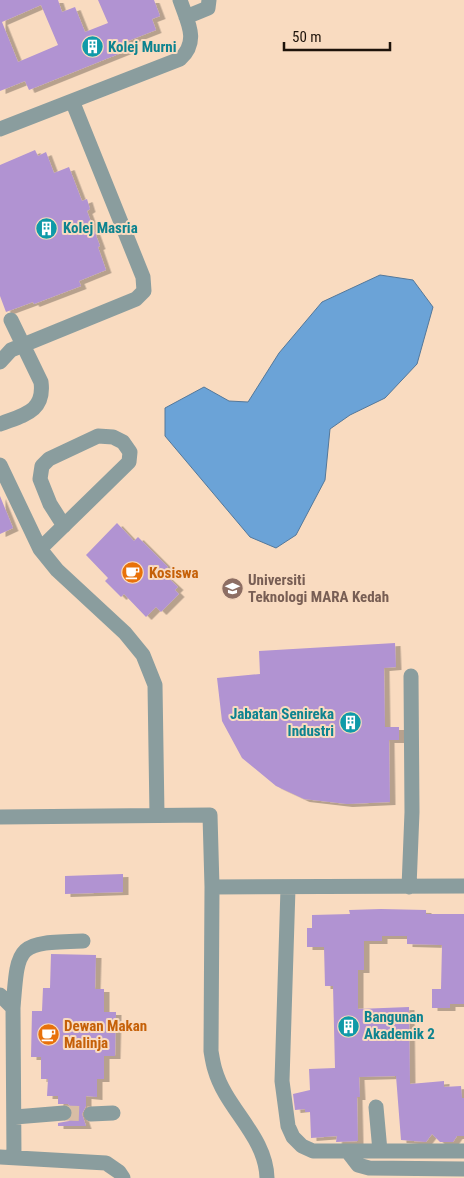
<svg xmlns="http://www.w3.org/2000/svg" width="464" height="1178" font-family="'Roboto Condensed',sans-serif">
<style>
.water{fill:#6ba3d7;stroke:#54789a}
.building{fill:#b193d2;fill-rule:evenodd;filter:url(#shadow)}
.lines{fill:none;stroke-linecap:round;stroke-linejoin:round}
.minor-tunnel{stroke:#d8bda5;stroke-width:15;stroke-dasharray:15 8;stroke-linecap:butt}
.minor{stroke:#8a9d9e;stroke-width:15}
.labels{text-anchor:middle;stroke-width:4;stroke-linejoin:round;paint-order:stroke}
.culture-label{font-size:15px;font-weight:bold;fill:#0d838f;stroke:#f9dbc0;text-anchor:start}
.food-label{font-size:15px;font-weight:bold;fill:#c56008;stroke:#f9dbc0;text-anchor:start}
.education-label{font-size:15px;font-weight:bold;fill:#785e54;stroke:#f9dbc0;text-anchor:start}
</style>
<defs>
<filter id="shadow"><feDropShadow dx="5.5" dy="3" stdDeviation="0" flood-color="#0004"/></filter>
</defs>
<rect width="100%" height="100%" fill="#f9dbc0"/>
<path class="water" d="M380,275L413,280L433,307L417,364L385,398L350,415L330,429L325,480L296,535L276,548L250,537L165,436V408L204,387L229,401L248,402L279,353L322,302Z"/>
<path class="building" d="M0,0H58L62,12L75,7L85,32L108,23L98,0H154L160,16L152,19L156,30L128,41L131,49L29,90L25,81L0,91ZM41,5L58,45L18,62L2,22Z
M35,150L38,156L46,152L54,173L69,167L82,201L87,199L90,209L87,211L100,246L98,247L106,270L79,281L81,286L34,304L33,302L6,312L0,296V165Z
M0,496L13,528L0,534Z
M117,523L134,541L138,537L168,567L162,572L178,587L175,590L179,594L161,612L156,607L146,617L124,594L121,597L105,581L108,578L86,555Z
M395,643L396,667L384,668L385,727H399V740H389L390,802L347,804L304,799L276,786L242,758L222,721L217,678L260,674L259,651Z
M123,874V892L65,894V876Z
M381,909L426,910V914H464V1004H450V1008H432V989H441L442,945L407,944V936H382V941H364V970H358V1009L409,1007L410,1084L444,1081V1087L461,1086L462,1098H464V1136H457L453,1142H440L432,1134L426,1142L401,1140L396,1076L359,1077L360,1097H357L358,1141L336,1142L337,1136L311,1138L310,1112H305V1109L295,1110L293,1094L310,1090L309,1069L335,1068L333,986H325L324,947H307V928H312V915L350,914L349,910Z
M51,954L96,955L95,989H104V1012H116L115,1056H104V1079H97V1097L86,1096V1106L82,1114L86,1126H58V1123L69,1121L72,1117V1108L68,1104H58V1096H47L48,1079H41V1057H31L32,1011H42L43,988H50Z"/>
<g class="lines">
<path class="minor-tunnel" d="M64,1113L91,1114"/>
<path class="minor" d="M186,17L208,8L209,0
M0,129L180,59C200,41 187,21 180,0
M0,362L11,350L136,299L144,291L143,277L73,103
M0,424C23,415 45,412 41,382L11,320
M0,465L40,549L57,570L125,633L143,655L155,685L157,815
M40,549L129,462L130,452L123,442L113,437L98,436L49,459L42,466L40,479L50,504L64,526
M0,817L210,815L212,887
M409,887L412,812L411,676
M288,888L282,1081L288,1126L293,1137L302,1146L313,1151H464
M0,995L13,1008L14,1157
M13,1008C18,943 17,943 83,941
M376,1107L380,1151
M91,1114L113,1113
M15,1117L64,1113
M348,1152L358,1165L369,1168L464,1169
M0,1157L106,1163L119,1172L123,1178
M267,1178C266,1136 226,1109 215,1070C213,1064 212,1057 211,1051L212,887L464,886"/>
</g>
<defs>
<symbol id="building-disc" viewBox="-11 -11 22 22"><circle r="9.5" fill="#0f9aa8" stroke="#f9dbc0"/><path d="M-4-6H4V6H1V3H-1V6H-4ZM-2.5-4.3h1.7v1.8h-1.7ZM.8-4.3h1.7v1.8H.8ZM-2.5-1h1.7V.8h-1.7ZM.8-1h1.7V.8H.8Z" fill="#fff"/></symbol>
<symbol id="cafe-disc" viewBox="-11 -11 22 22"><circle r="9.5" fill="#e8710a" stroke="#f9dbc0"/><path d="M-5.5-4.5H6V0H3Q3 3.5 0 3.5H-2.5Q-5.5 3.5-5.5 0ZM3-3.2v2h1.7v-2ZM-6 4.5H4V6H-6Z" fill="#fff"/></symbol>
<symbol id="university-disc" viewBox="-11 -11 22 22"><circle r="9.5" fill="#8d6e63" stroke="#f9dbc0"/><path d="M0-5L7-2L0 1L-7-2ZM-4 1L0 2.5L4 1V4Q0 6-4 4Z" fill="#fff"/></symbol>
</defs>
<g fill-rule="evenodd">
<use href="#building-disc" x="80" y="34" width="25" height="25"/>
<use href="#building-disc" x="34" y="216" width="25" height="25"/>
<use href="#cafe-disc" x="120" y="560" width="25" height="25"/>
<use href="#university-disc" x="220" y="576" width="25" height="25"/>
<use href="#building-disc" x="338" y="710" width="25" height="25"/>
<use href="#building-disc" x="336" y="1014" width="25" height="25"/>
<use href="#cafe-disc" x="36" y="1022" width="25" height="25"/>
</g>
<g class="labels">
<g class="culture-label">
<text x="108" y="52">Kolej Murni</text>
<text x="63" y="233">Kolej Masria</text>
<text x="334" y="719" text-anchor="end">Jabatan Senireka<tspan x="334" dy="17">Industri</tspan></text>
<text x="364" y="1022">Bangunan<tspan x="364" dy="17">Akademik 2</tspan></text>
</g>
<g class="food-label">
<text x="149" y="578">Kosiswa</text>
<text x="64" y="1031">Dewan Makan<tspan x="64" dy="17">Malinja</tspan></text>
</g>
<g class="education-label">
<text x="248" y="585">Universiti<tspan x="248" dy="17">Teknologi MARA Kedah</tspan></text>
</g>
</g>
<path d="M284 42v8h106v-8" fill="none" stroke="#1e130a" stroke-width="2.5"/>
<text x="292" y="42" font-size="15" fill="#1e130a" stroke="#f9dbc0" stroke-width="4" paint-order="stroke">50 m</text>
</svg>
